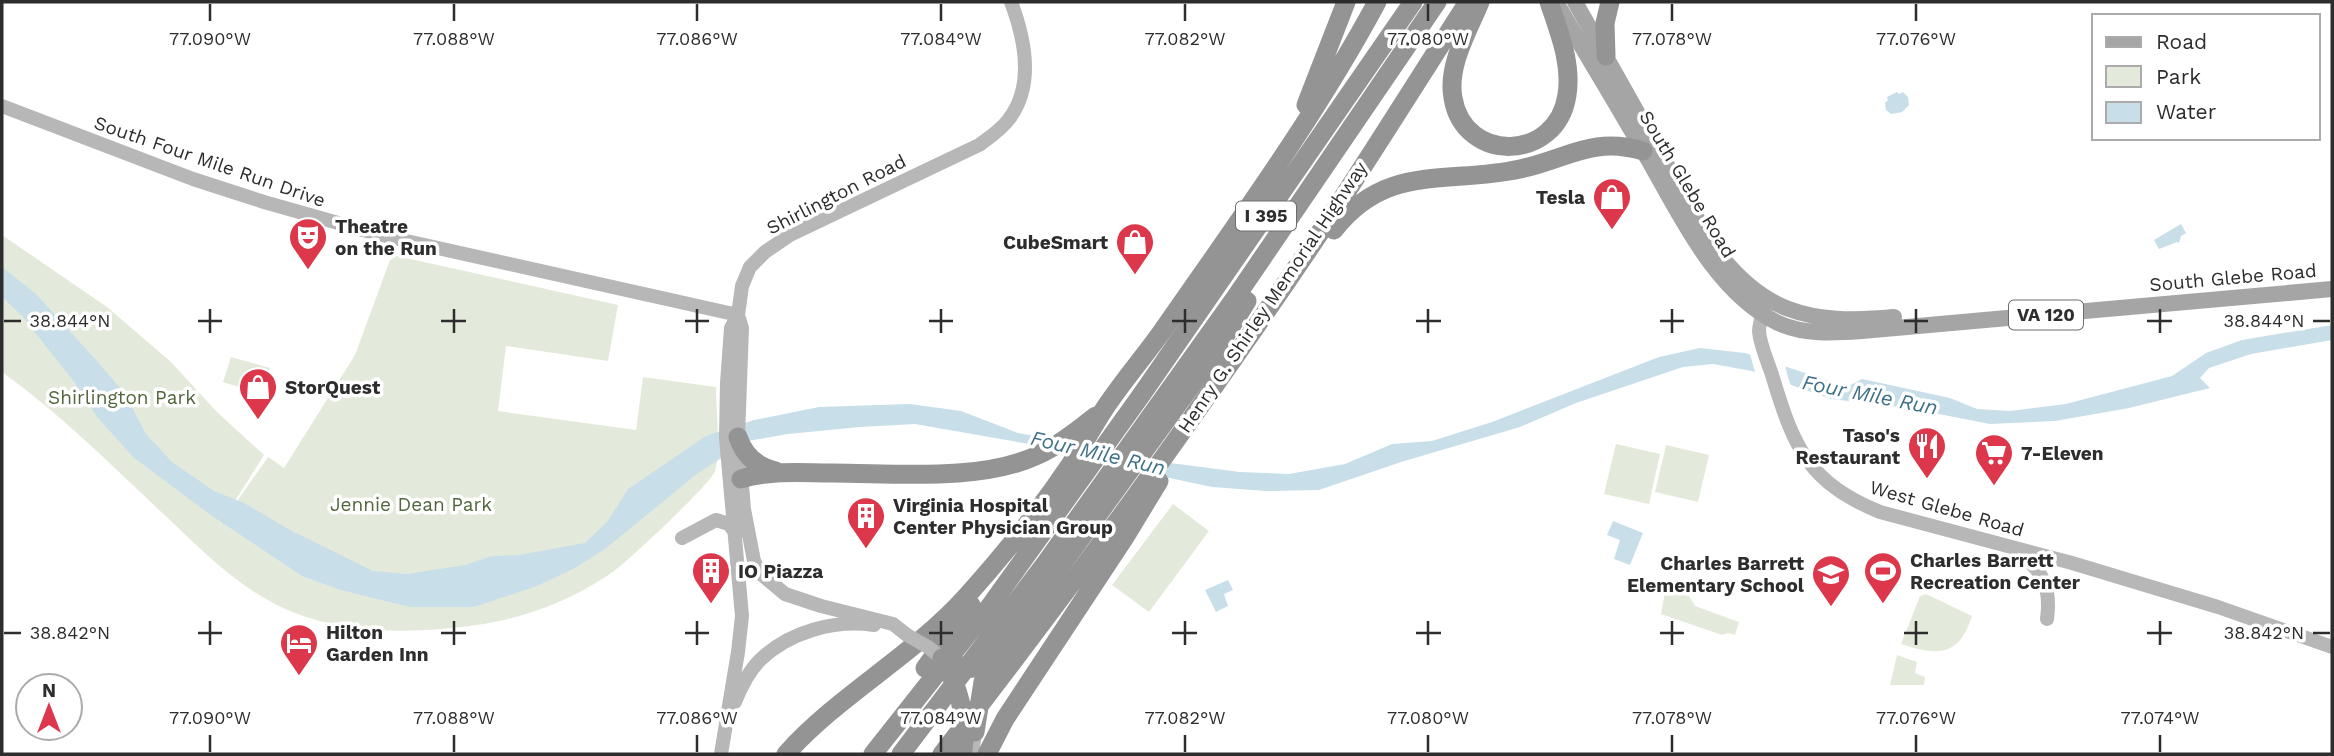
<svg xmlns="http://www.w3.org/2000/svg" width="2334" height="756" font-family="'Work Sans',sans-serif">
<style>
.green{fill:#e4eadb}
.water{fill:#c8dee9}
.pier{fill:#fff}
.lines{fill:none;stroke-linecap:round;stroke-linejoin:round}
.secondary{stroke:#b7b7b7;stroke-width:14}
.primary{stroke:#a5a5a5;stroke-width:16}
.motorway{stroke:#949494;stroke-width:19}
.secondary-bridge{stroke:#b7b7b7;stroke-width:14}
.motorway-bridge{stroke:#949494;stroke-width:19}
.ticks{fill:none;stroke:#2d2d2d;stroke-width:2.5}
.labels{text-anchor:middle;stroke-width:7;stroke-linejoin:round;paint-order:stroke}
.shield{fill:#fff;stroke:#6c6c6c;stroke-width:2}
.shield-label{font-size:18px;font-weight:bold;fill:#2d2d2d}
.street-label{font-size:19px;fill:#2d2d2d;stroke:#fff}
.poi-label{font-size:19px;font-weight:bold;fill:#2d2d2d;stroke:#fff;text-anchor:start}
.park-label{font-size:19px;fill:#52663d;stroke:#fff}
.water-label{font-size:21px;font-style:italic;fill:#3f718a;stroke:#fff}
.ticks-label{font-size:18px;text-anchor:middle;fill:#2d2d2d;stroke:#fff;stroke-width:7;stroke-linejoin:round;paint-order:stroke}
</style>
<rect width="100%" height="100%" fill="#fff"/>
<path class="green" d="M2,235L107,307L171,362L217,412L264,455L216,531L268,457L284,468L355,355L390,260L397,256L618,305L608,361L506,346L498,411L636,430L643,377L716,387C716,408 721,453 715,471C711,484 624,565 610,574C555,610 506,624 441,629C392,633 341,631 295,613C240,592 199,547 157,508C107,461 58,412 2,372Z
M231,357L270,368L262,394L223,382Z
M1616,444L1660,454L1649,504L1604,494Z
M1666,445L1709,455L1698,502L1655,492Z
M1173,504L1209,531L1149,612L1112,585Z
M1665,592L1689,596L1695,606L1739,622L1735,635L1728,633L1722,635L1661,614Z
M1926,594L1972,616C1959,657 1938,656 1901,644L1920,596Z
M1897,655L1917,662L1915,673L1925,677L1924,685H1890Z"/>
<path class="water" d="M1897,92L1899,94L1903,92L1908,97L1909,105L1902,112L1891,114L1886,110L1885,103L1888,100L1887,97Z
M2181,224L2186,233L2181,236L2179,243L2177,242L2159,249L2154,240Z
M2,267L36,294L97,361L125,394L146,434L172,462L214,491L244,503L290,530L373,571L407,574L465,565L492,556L519,555L585,543L607,522L628,489L706,436L754,420L819,407L910,404L961,411L1018,433L1069,442L1147,460L1240,472L1289,474L1345,464L1392,444L1432,441L1492,422L1659,357L1700,348L1745,353L1847,387L1862,379L1950,398L1977,409L2010,411L2066,404L2172,376L2206,353L2242,340L2332,325V340L2251,354L2209,368L2200,378L2210,388L2129,408L2055,421L1990,424L1908,408L1831,399L1752,371L1713,364L1683,367L1576,403L1520,427L1401,462L1319,490L1266,491L1212,487L1099,463L1035,445L915,424L860,427L788,434L748,441L698,473L605,549L575,568L537,586L474,607H410L341,590L302,576L212,516L133,457L97,417L75,383L22,316L2,297Z
M1613,521L1643,533L1630,565L1614,559L1620,540L1607,535Z
M1228,580L1233,590L1224,594L1228,606L1216,612L1205,590Z"/>
<path class="pier" d="M1749,350L1784,362L1791,388L1756,376Z"/>
<g class="lines">
<path class="secondary" d="M2,106L193,179L264,202L384,236L738,315
M1766,305C1763,313 1759,323 1759,331C1760,346 1769,364 1773,378C1794,448 1809,483 1880,512L2072,563L2218,607L2332,647
M738,315L742,328L738,437L744,509L754,561L761,574L785,594L821,606L893,624L907,635
M682,538L716,520L729,524L736,534
M2019,554C2044,570 2051,590 2047,619
M735,702C741,687 749,671 760,660C789,632 835,619 874,625
M721,754L738,652L742,616L726,438L727,383L731,328L738,315L742,286L750,267L765,252L790,235L979,145C990,137 1001,130 1009,119C1035,85 1025,39 1011,2
M972,754L975,732"/>
<path class="primary" d="M1556,2C1585,53 1616,103 1645,154C1679,212 1714,292 1778,323C1805,335 1833,333 1862,331L2332,289
M1575,2L1709,240C1759,313 1809,325 1894,317"/>
<path class="motorway" d="M1480,2C1468,31 1447,66 1453,98C1464,164 1557,162 1567,95C1572,63 1559,32 1549,2
M1606,56L1605,23L1610,2
M1306,105L1346,2
M1334,230C1387,162 1448,185 1520,169C1567,159 1592,136 1643,151
M738,437C744,455 757,467 776,471
M741,479C770,470 802,473 832,473C895,473 981,482 1038,455C1060,445 1077,430 1096,416
M997,654L1212,357L1247,301
M925,668L971,605
M786,754C839,695 911,657 965,598C1003,556 1039,511 1070,465C1082,447 1092,428 1103,411C1121,383 1144,357 1163,330C1238,222 1315,117 1377,2
M873,754L990,606L1142,394L1413,2
M901,754L1045,564L1235,298L1437,2
M942,754C1070,589 1194,419 1311,246C1365,165 1416,83 1468,2
M987,754L1005,719L1125,537L1159,481"/>
<path class="secondary-bridge" d="M907,635L928,647L949,664"/>
<path class="motorway-bridge" d="M942,658C959,688 967,715 963,750
M942,658C963,667 976,676 994,657
M975,732L983,682L997,654"/>
</g>
<path class="ticks" d="M210,4V21M454,4V21M697,4V21M941,4V21M1185,4V21M1428,4V21M1672,4V21M1916,4V21M210,309V333M454,309V333M697,309V333M941,309V333M1185,309V333M1428,309V333M1672,309V333M1916,309V333M2160,309V333M4,321H21M198,321H222M441,321H466M685,321H709M929,321H953M1172,321H1197M1416,321H1441M1660,321H1684M1904,321H1928M2147,321H2172M2313,321H2330M210,621V645M454,621V645M697,621V645M941,621V645M1185,621V645M1428,621V645M1672,621V645M1916,621V645M2160,621V645M4,633H21M198,633H222M441,633H466M685,633H709M929,633H953M1172,633H1197M1416,633H1441M1660,633H1684M1904,633H1928M2147,633H2172M2313,633H2330M210,735V752M454,735V752M697,735V752M941,735V752M1185,735V752M1428,735V752M1672,735V752M1916,735V752M2160,735V752"/>
<defs>
<symbol id="shop-pin" viewBox="-11 -11 22 30"><path d="M0 17L-7.5 6A9.5 9.5 0 1 1 7.5 6Z" fill="#dc374b" stroke="#fff"/><path d="M-5-2.5h2.3a2.7 3.5 0 0 1 5.4 0H5L5.5 6h-11ZM-1.5-2.5h3a1.5 2.3 0 0 0-3 0Z" fill="#fff"/></symbol>
<symbol id="theatre-pin" viewBox="-11 -11 22 30"><path d="M0 17L-7.5 6A9.5 9.5 0 1 1 7.5 6Z" fill="#dc374b" stroke="#fff"/><path d="M-5-5.5Q0-4 5-5.5V0Q5 5 0 6Q-5 5-5 0ZM-3.3-2.5H-1v1.5H-3.3ZM1-2.5H3.3v1.5H1ZM-2.8 1Q0 5.5 2.8 1Z" fill="#fff"/></symbol>
<symbol id="restaurant-pin" viewBox="-11 -11 22 30"><path d="M0 17L-7.5 6A9.5 9.5 0 1 1 7.5 6Z" fill="#dc374b" stroke="#fff"/><path d="M-5-6h1v4h1v-4h1v4h1v-4h1v5L-1.5 .5V6h-2V.5L-5-1ZM5-6V6H3V1.5H1.5Q1.5-4 5-6Z" fill="#fff"/></symbol>
<symbol id="supermarket-pin" viewBox="-11 -11 22 30"><path d="M0 17L-7.5 6A9.5 9.5 0 1 1 7.5 6Z" fill="#dc374b" stroke="#fff"/><path d="M-6-5.5h2.5l.6 2H6L4.5 2H-2.5L-4.4-4H-6ZM-1.5 3.2a1.3 1.3 0 1 0 .1 0ZM3 3.2a1.3 1.3 0 1 0 .1 0Z" fill="#fff"/></symbol>
<symbol id="building-pin" viewBox="-11 -11 22 30"><path d="M0 17L-7.5 6A9.5 9.5 0 1 1 7.5 6Z" fill="#dc374b" stroke="#fff"/><path d="M-4-6H4V6H1V3H-1V6H-4ZM-2.5-4.3h1.7v1.8h-1.7ZM.8-4.3h1.7v1.8H.8ZM-2.5-1h1.7V.8h-1.7ZM.8-1h1.7V.8H.8Z" fill="#fff"/></symbol>
<symbol id="stadium-pin" viewBox="-11 -11 22 30"><path d="M0 17L-7.5 6A9.5 9.5 0 1 1 7.5 6Z" fill="#dc374b" stroke="#fff"/><path d="M0-5a6.5 5 0 1 0 0 10a6.5 5 0 1 0 0-10ZM-3.5-1.8h7v3.6h-7Z" fill="#fff"/></symbol>
<symbol id="school-pin" viewBox="-11 -11 22 30"><path d="M0 17L-7.5 6A9.5 9.5 0 1 1 7.5 6Z" fill="#dc374b" stroke="#fff"/><path d="M0-5L7-2L0 1L-7-2ZM-4 1L0 2.5L4 1V4Q0 6-4 4Z" fill="#fff"/></symbol>
<symbol id="hotel-pin" viewBox="-11 -11 22 30"><path d="M0 17L-7.5 6A9.5 9.5 0 1 1 7.5 6Z" fill="#dc374b" stroke="#fff"/><path d="M-6-4.5h1.5V1H6V5H4.5V3h-9V5H-6ZM-4 0a1.8 1.8 0 1 1 3.6 0ZM.5 0V-2.5h3Q6-2.5 6 0Z" fill="#fff"/></symbol>
</defs>
<g fill-rule="evenodd">
<use href="#shop-pin" x="1590" y="175" width="44" height="60"/>
<use href="#theatre-pin" x="286" y="215" width="44" height="60"/>
<use href="#shop-pin" x="1113" y="220" width="44" height="60"/>
<use href="#shop-pin" x="236" y="365" width="44" height="60"/>
<use href="#restaurant-pin" x="1905" y="424" width="44" height="60"/>
<use href="#supermarket-pin" x="1972" y="431" width="44" height="60"/>
<use href="#building-pin" x="844" y="494" width="44" height="60"/>
<use href="#building-pin" x="689" y="549" width="44" height="60"/>
<use href="#stadium-pin" x="1861" y="549" width="44" height="60"/>
<use href="#school-pin" x="1809" y="552" width="44" height="60"/>
<use href="#hotel-pin" x="277" y="621" width="44" height="60"/>
</g>
<g class="labels">
<g class="shield">
<rect x="1236" y="201.5" width="60" height="29" rx="5"/>
<rect x="2009" y="300.5" width="74" height="29" rx="5"/>
</g>
<g class="shield-label">
<text x="1266" y="222">I 395</text>
<text x="2046" y="321">VA 120</text>
</g>
<g class="street-label">
<text transform="translate(210 161) rotate(19)" y="7">South Four Mile Run Drive</text>
<text transform="translate(1688 184) rotate(59)" y="7">South Glebe Road</text>
<text transform="translate(836 194) rotate(-27)" y="7">Shirlington Road</text>
<text transform="translate(2233 277) rotate(-5)" y="7">South Glebe Road</text>
<text transform="translate(1272 297) rotate(-56)" y="7">Henry G. Shirley Memorial Highway</text>
<text transform="translate(1947 508) rotate(16)" y="7">West Glebe Road</text>
</g>
<g class="poi-label">
<text x="1585" y="204" text-anchor="end">Tesla</text>
<text x="335" y="233">Theatre<tspan x="335" dy="22">on the Run</tspan></text>
<text x="1108" y="249" text-anchor="end">CubeSmart</text>
<text x="285" y="394">StorQuest</text>
<text x="1900" y="442" text-anchor="end">Taso's<tspan x="1900" dy="22">Restaurant</tspan></text>
<text x="2021" y="460">7-Eleven</text>
<text x="893" y="512">Virginia Hospital<tspan x="893" dy="22">Center Physician Group</tspan></text>
<text x="1910" y="567">Charles Barrett<tspan x="1910" dy="22">Recreation Center</tspan></text>
<text x="1804" y="570" text-anchor="end">Charles Barrett<tspan x="1804" dy="22">Elementary School</tspan></text>
<text x="738" y="578">IO Piazza</text>
<text x="326" y="639">Hilton<tspan x="326" dy="22">Garden Inn</tspan></text>
</g>
<g class="park-label">
<text x="122" y="404">Shirlington Park</text>
<text x="411" y="511">Jennie Dean Park</text>
</g>
<g class="water-label">
<text transform="translate(1870 395) rotate(11)" y="7">Four Mile Run</text>
<text transform="translate(1098 453) rotate(13)" y="7">Four Mile Run</text>
</g>
</g>
<g class="ticks-label">
<text x="210" y="45">77.090°W</text>
<text x="454" y="45">77.088°W</text>
<text x="697" y="45">77.086°W</text>
<text x="941" y="45">77.084°W</text>
<text x="1185" y="45">77.082°W</text>
<text x="1428" y="45">77.080°W</text>
<text x="1672" y="45">77.078°W</text>
<text x="1916" y="45">77.076°W</text>
<text x="70" y="327">38.844°N</text>
<text x="2264" y="327">38.844°N</text>
<text x="70" y="639">38.842°N</text>
<text x="2264" y="639">38.842°N</text>
<text x="210" y="724">77.090°W</text>
<text x="454" y="724">77.088°W</text>
<text x="697" y="724">77.086°W</text>
<text x="941" y="724">77.084°W</text>
<text x="1185" y="724">77.082°W</text>
<text x="1428" y="724">77.080°W</text>
<text x="1672" y="724">77.078°W</text>
<text x="1916" y="724">77.076°W</text>
<text x="2160" y="724">77.074°W</text>
</g>
<rect width="2334" height="756" fill="none" stroke="#2d2d2d" stroke-width="7"/>
<rect x="2092" y="14" width="228" height="126" fill="#ffffff" stroke="#ababab" stroke-width="2"/>
<rect x="2106" y="37" width="35" height="10" fill="#a5a5a5" stroke="#ababab" stroke-width="2"/>
<text x="2156" y="49" font-size="21" fill="#2d2d2d">Road</text>
<rect x="2106" y="66" width="35" height="21" fill="#e4eadb" stroke="#ababab" stroke-width="2"/>
<text x="2156" y="84" font-size="21" fill="#2d2d2d">Park</text>
<rect x="2106" y="102" width="35" height="21" fill="#c8dee9" stroke="#ababab" stroke-width="2"/>
<text x="2156" y="119" font-size="21" fill="#2d2d2d">Water</text>
<g transform="translate(49 707)"><circle r="33" fill="#ffffff" stroke="#ababab" stroke-width="2"/>
<path d="M0-5L12 26L0 18L-12 26Z" fill="#dc374b"/>
<text y="-10" font-size="19" font-weight="bold" text-anchor="middle" fill="#2d2d2d">N</text>
</g>
</svg>
